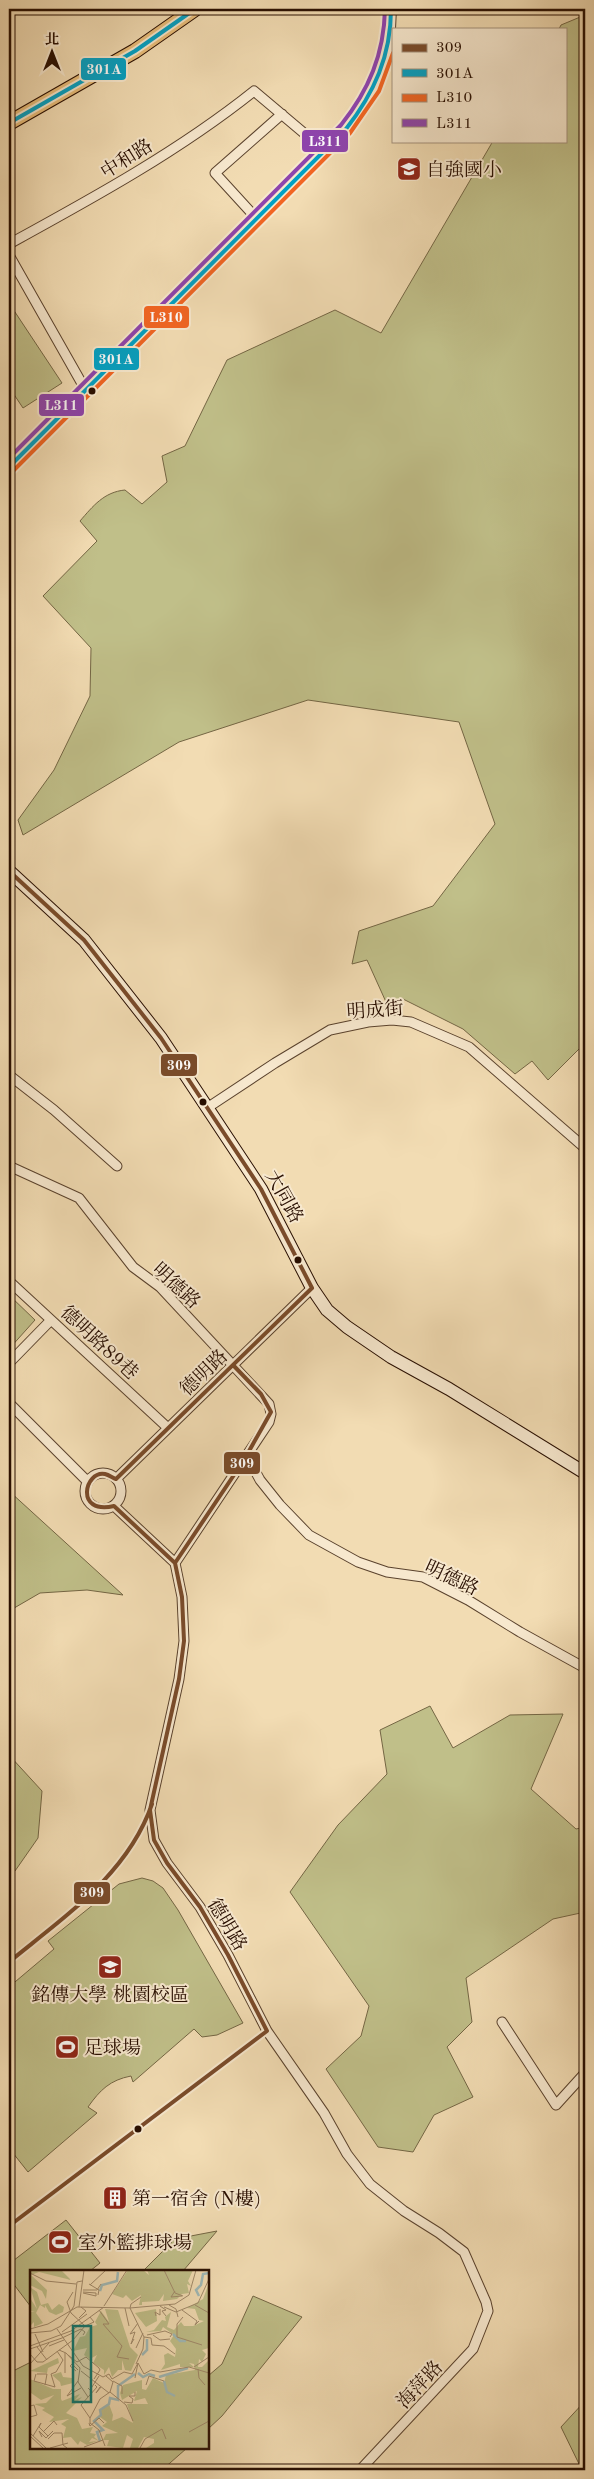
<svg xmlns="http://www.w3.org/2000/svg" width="594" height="2479" font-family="'Old Standard TT','Noto Serif TC',serif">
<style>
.green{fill:#c0bf89;stroke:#746644}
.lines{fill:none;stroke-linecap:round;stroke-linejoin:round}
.street-casing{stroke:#5a422d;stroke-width:11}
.secondary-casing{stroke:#280e00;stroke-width:14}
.primary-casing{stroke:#280e00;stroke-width:16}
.street{stroke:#f7e8ce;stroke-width:9}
.secondary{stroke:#f7e8ce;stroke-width:12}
.primary{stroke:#e9be7a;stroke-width:14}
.bus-1-casing{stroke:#f7e8ce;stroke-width:8}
.bus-2-casing{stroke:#f7e8ce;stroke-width:8}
.bus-3-casing{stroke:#f7e8ce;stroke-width:8}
.bus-4-casing{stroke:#f7e8ce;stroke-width:8}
.bus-1{stroke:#7a4b2a;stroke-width:4}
.bus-2{stroke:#02a1c4;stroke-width:4}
.bus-3{stroke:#f26522;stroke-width:4}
.bus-4{stroke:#8e44ad;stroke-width:4}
.bus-dot{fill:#280e00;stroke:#f7e8ce;stroke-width:2}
.labels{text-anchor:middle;stroke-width:4;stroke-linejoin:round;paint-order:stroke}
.street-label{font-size:19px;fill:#280e00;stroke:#f7e8ce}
.poi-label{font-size:19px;fill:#280e00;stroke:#f7e8ce;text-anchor:start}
.inset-river{fill:none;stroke:#9fb9b7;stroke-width:2.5}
.inset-road{fill:none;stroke:#a18a6b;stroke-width:1}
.view{fill:#0f766e;fill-opacity:0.15;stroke:#0f766e;stroke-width:2.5}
.inset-edge{fill:none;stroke:#280e00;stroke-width:2.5}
.line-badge{stroke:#f7e8ce;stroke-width:2}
.badge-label{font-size:14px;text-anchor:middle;font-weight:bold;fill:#fff}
</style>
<rect width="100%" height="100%" fill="#f2dcb3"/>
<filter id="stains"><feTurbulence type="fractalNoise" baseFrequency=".004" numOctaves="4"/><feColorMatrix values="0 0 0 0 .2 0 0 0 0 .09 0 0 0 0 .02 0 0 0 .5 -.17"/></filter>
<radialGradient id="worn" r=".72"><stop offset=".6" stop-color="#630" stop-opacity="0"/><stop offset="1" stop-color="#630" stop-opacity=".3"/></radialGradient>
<path class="green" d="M585,15V1043L548,1080L532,1061L515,1074L463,1029L403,999L386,1002L367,960L352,964L359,931L433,906L495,824L459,722L308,700L179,742L23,835L18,820L54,770L90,696L91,648L43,596L97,541L80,521C93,506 104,492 125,490L142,504L167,482L162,456L185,446L227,360L335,310L381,333L493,141H565V29H559L561,25Z
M9,303L62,383L23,408L9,387Z
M9,1295L35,1320L9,1349Z
M9,1491L123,1595L87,1590L40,1593L9,1611Z
M430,1706L453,1748L510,1715L563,1714L531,1789L576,1829L585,1827V1912L553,1919L466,1978L472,2022L447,2047L473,2097L434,2115L413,2152L378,2147L326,2069L361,2036L369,2006L290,1892L338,1825L387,1774L380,1730Z
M9,1755L42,1791L38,1838L15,1871H9Z
M142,1878L153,1881L163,1888L178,1910L243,2023L217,2035L202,2037L194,2029L133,2082L131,2076C110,2080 100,2090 88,2107L97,2113L28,2172L9,2148V1987L54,1949L48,1941L119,1884Z
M66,2220L100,2263L90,2271L31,2272V2307L9,2278V2264Z
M217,2231L183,2271H143L175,2239Z
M253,2296L302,2317L222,2416L208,2429V2376L222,2364Z
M31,2362V2448H187L162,2470H9V2373Z
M585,2401V2470H582L561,2427Z"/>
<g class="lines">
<defs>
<path id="street" d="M257,219L215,173L282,114
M9,244C93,198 179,151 254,91L324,150
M9,255L85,389
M9,467L346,129C375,94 393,55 391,9
M9,1075L54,1110L117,1166
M207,1108L275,1063L330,1030L368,1022L392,1020L411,1022L469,1047L585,1148
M9,1166L79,1198L133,1267L160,1287L269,1404L271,1414L269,1422L175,1563
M9,1281L168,1428
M9,1363L51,1320
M9,1403L88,1482
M247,1456L260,1480L280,1505L309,1535L358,1562L387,1572L423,1577L468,1600L520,1632L585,1668
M85 1491a18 18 0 1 1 36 0a18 18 0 1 1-36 0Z
M116,1479L312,1288
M114,1506L175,1563L182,1597L184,1641L179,1679L150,1810L154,1840L167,1863L200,1907L228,1955L267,2031L324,2113L347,2154L370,2184L404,2211L439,2233L464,2252L486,2302L488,2311L473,2349L360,2470
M502,2022L556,2105L585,2073"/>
<path id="secondary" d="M9,871L84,940L161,1038L261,1189L312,1288L327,1310L347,1327L391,1357L449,1389L585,1473"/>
<path id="primary" d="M9,123L135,51L195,9"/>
</defs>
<use href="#street" class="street-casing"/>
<use href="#secondary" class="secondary-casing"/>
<use href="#primary" class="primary-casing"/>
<use href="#street" class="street"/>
<use href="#secondary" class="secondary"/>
<use href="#primary" class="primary"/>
<defs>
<path id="bus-1" d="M9,871L84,940L161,1038L261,1189L312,1288
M175,1563L244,1460L271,1412L261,1394L233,1365
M9,1962C64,1917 128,1874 152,1804
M9,2226L267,2031L228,1955L200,1907L167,1863L154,1840L150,1810L179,1679L184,1641L182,1597L175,1563L114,1506C74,1515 85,1470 105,1474C109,1475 113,1478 116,1479L312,1288"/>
<path id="bus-2" d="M9,123L135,51L195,9
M9,467L346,129C374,93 391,56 391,9"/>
<path id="bus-3" d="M13,471L350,133L379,91L393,53"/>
<path id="bus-4" d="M9,458L341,125C369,90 384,54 385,9"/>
</defs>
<use href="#bus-1" class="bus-1-casing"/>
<use href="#bus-2" class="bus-2-casing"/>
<use href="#bus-3" class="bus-3-casing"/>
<use href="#bus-4" class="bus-4-casing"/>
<use href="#bus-1" class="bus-1"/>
<use href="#bus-2" class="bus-2"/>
<use href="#bus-3" class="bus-3"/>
<use href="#bus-4" class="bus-4"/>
</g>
<defs>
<symbol id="school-square" viewBox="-11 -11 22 22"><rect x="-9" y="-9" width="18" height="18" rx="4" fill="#8f2418" stroke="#f7e8ce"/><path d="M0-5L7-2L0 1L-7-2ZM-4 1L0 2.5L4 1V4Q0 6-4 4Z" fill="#fff"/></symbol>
<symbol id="university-square" viewBox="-11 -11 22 22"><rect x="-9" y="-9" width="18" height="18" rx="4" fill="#8f2418" stroke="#f7e8ce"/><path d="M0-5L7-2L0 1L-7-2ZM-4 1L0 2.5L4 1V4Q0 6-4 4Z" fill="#fff"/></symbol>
<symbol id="stadium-square" viewBox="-11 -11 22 22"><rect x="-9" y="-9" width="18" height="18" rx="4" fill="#8f2418" stroke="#f7e8ce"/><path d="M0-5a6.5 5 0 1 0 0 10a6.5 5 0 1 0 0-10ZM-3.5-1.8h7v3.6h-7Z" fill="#fff"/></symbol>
<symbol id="building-square" viewBox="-11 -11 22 22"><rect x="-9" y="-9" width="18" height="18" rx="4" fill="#8f2418" stroke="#f7e8ce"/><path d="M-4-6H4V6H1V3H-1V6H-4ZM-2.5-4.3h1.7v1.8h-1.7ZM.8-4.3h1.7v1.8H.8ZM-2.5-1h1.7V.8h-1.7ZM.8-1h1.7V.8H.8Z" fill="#fff"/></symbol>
</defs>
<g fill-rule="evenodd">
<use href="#school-square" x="395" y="155" width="28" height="28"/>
<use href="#university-square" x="96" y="1953" width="28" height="28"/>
<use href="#stadium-square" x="53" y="2033" width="28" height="28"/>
<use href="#building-square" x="101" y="2184" width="28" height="28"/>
<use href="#stadium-square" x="46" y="2228" width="28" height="28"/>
</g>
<g class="bus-dot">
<circle cx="92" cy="391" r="4.5"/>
<circle cx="203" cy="1102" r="4.5"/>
<circle cx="298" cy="1260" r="4.5"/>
<circle cx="138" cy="2129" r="4.5"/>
</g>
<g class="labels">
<g class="street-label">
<text transform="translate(126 158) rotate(-32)" y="7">中和路</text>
<text transform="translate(375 1009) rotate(-4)" y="7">明成街</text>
<text transform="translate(285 1196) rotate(61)" y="7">大同路</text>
<text transform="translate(177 1285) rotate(43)" y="7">明德路</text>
<text transform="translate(100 1342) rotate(43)" y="7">德明路89巷</text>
<text transform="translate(203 1372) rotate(-44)" y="7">德明路</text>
<text transform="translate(452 1577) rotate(25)" y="7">明德路</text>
<text transform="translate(228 1924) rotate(59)" y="7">德明路</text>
<text transform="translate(419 2384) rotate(-47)" y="7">海萍路</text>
</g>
<g class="poi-label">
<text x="426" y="176">自強國小</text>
<text x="110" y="2001" text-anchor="middle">銘傳大學 桃園校區</text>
<text x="84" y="2054">足球場</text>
<text x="132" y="2205">第一宿舍 (N樓)</text>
<text x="78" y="2249">室外籃排球場</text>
</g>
</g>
<g transform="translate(30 2270)">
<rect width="179" height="179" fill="#f2dcb3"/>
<path d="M0,0H31L41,10L9,2L1,5L17,20L16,29L12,21L0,15ZM98,0H113L119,5L117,0H163L158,11L161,16L157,14L159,23L152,24L147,29L133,31L134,24L129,31L112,32V35H109L111,25L102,31L96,25L93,28L82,24ZM179,13V78L172,80L176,84L172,92L169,89L168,97H172L179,90V178H116L124,173V169L114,167L108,178H100L103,169L97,165L93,178L77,176L79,170H73L76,164L88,163L72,156L77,152L70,147L71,139L79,134L83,145L82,151L92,147L103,153L97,134H118L115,128L104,131L107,121L92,130L90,123L93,115L112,110V119L116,120L123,108L134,113L136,105L165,100L164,94L159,93L164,97H150V94L131,100L135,94L134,85L138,83L145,87L146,79L140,71L144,65L133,57L131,61L116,62L124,60L132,50L136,51L135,47L141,42L137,57L144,60L151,52L154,56H163L174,51L169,50L165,39L157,38L173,29ZM0,17L7,22L11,35L18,33L22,40L29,34L34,37L33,42L26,45L19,42L15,35V38L10,35L6,43L13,53L4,57V52L0,56V42L5,41H0V28L7,39ZM75,39L88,40L100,77L108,85L101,101L95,100L92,90V100H88L82,107L79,97L74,105V100L63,93L67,85L60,89L54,85L57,78L43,81L50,67L55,66L60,57L67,55L65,52L71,41L79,52ZM126,39L127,51L116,57L105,43ZM28,88L29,93L18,98L17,103L0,101ZM31,102L33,107L42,108L43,113L31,116L30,112L22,105ZM0,109L23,119H31V129L32,131L50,124L45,130L52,127L36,143L47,148L52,159L63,157L60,163L66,164L64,167L69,171L62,168L59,172L67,171L57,175L50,171L48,175L41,167L33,168L36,157L31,154L39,149L19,152L24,147L12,140L15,138L4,134L16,133L24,125L11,130L1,123Z" fill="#c0bf89"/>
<path class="inset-river" d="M70,21L72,15L87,11L88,2M169,26L166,20L171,15L173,4L179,3M143,64L150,71H156M112,85L117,80V69M108,103L113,107L119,104L125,106M129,107L158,98M134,111L137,122L145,126M70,171L67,162L73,160L64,151L71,145L70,140L79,134L80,128L88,130V116L105,104"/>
<path class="inset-road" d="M134,0L145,23L153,26M0,3L16,11L46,14M59,14L69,20L68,25M60,15L76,0M53,20H67L71,14M145,21L141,27L152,26M53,23L66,26V23L53,22M139,35L146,39L148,47M165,35L179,43M74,36L97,0M130,36L136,40L132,41L136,46M49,37L54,0M134,37L146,42L168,33L179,9M95,38L99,56M69,40L79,54H73L92,76L87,87L99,89M152,40L167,51L165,55L169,51M41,43L37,32L43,22M126,46L125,42L130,45V39M153,47L147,54V67L172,75M49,48L56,41L51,37M55,56L64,52L60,47M0,59L18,54L47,37L100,38L145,34L159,25L166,0M27,59L53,96L73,107L79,104L82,109L94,102L102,104L108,93L114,104L121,100L130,102L159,97L179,103M32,62L57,44M0,63L21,61L31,56L44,36L47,12L52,11M5,64L13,82M117,65L135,61L142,64L140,67M123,65L130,70L140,69M114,67L121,68L122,75L134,76L145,84M32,68L51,59L55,62L53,65M104,69L101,74L105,62L100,64L108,53M0,76L41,61L74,37M19,76L34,70M7,77L17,90M106,78L113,63M0,79L32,68M29,80L36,83L50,98M35,83V103M0,84L7,92H13L43,70L55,56L41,43M38,85L47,92L56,87L69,98L70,100L64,109M0,94L19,73M106,94L113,79L114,67L100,38L101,34L111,27M164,97L179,87M50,98L48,112L58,127M168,99L169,108L175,115M46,101L40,96L42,94L48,100M51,101L79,123M6,104L4,111L25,117L21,104L26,102L33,90L27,81M7,104H17L15,115M105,108L108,93M48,111L37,126L51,118M83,111L92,116V124M116,115L119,106L134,111M70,117L66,123L71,117M58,118L60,120L69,106M80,122L96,135L103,151M94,132L102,133L103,129L99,126H105V122M0,136L4,135L7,145L0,147M60,148L70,129L80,122L83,112L76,106M60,148L51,135L67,117L65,115M60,148V153L69,160L75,176M59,153L60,156L69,148L74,153M13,162L24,151L27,155M159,162L179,151M0,163L16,178M0,166L13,178M3,166L11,153L9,157L18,166M12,167L9,161L16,168L23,161M18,169L24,163H32L33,175L37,178M54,177L73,170M20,178L38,173M110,178L115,169L132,159L136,169"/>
<path class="view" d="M43,56H61V132H43Z"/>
<rect width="179" height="179" class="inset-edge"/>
</g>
<g class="line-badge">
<rect x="80" y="57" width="47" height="24" rx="5" fill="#02a1c4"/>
<rect x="301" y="129" width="48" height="24" rx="5" fill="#8e44ad"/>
<rect x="143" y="305" width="47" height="24" rx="5" fill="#f26522"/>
<rect x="93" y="347" width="47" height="24" rx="5" fill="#02a1c4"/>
<rect x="38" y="393" width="47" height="24" rx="5" fill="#8e44ad"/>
<rect x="160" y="1053" width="38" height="24" rx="5" fill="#7a4b2a"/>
<rect x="223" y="1451" width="38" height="24" rx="5" fill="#7a4b2a"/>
<rect x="73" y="1881" width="38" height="24" rx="5" fill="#7a4b2a"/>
</g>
<g class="badge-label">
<text x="104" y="74">301A</text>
<text x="325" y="146">L311</text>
<text x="166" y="322">L310</text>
<text x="116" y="364">301A</text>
<text x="61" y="410">L311</text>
<text x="179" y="1070">309</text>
<text x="242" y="1468">309</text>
<text x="92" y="1897">309</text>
</g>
<rect width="594" height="2479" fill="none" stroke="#f2dcb3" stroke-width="30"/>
<rect x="10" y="10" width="574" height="2459" fill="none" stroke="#280e00" stroke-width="2.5"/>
<rect x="15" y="15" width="564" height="2449" fill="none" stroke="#280e00"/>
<rect x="392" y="28" width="175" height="115" fill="#f7e8ce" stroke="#a4917c"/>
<rect x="402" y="44" width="25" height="8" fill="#7a4b2a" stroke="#a4917c"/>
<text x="436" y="52" font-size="15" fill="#280e00">309</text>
<rect x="402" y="69" width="25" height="8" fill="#02a1c4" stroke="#a4917c"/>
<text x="436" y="78" font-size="15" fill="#280e00">301A</text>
<rect x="402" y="94" width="25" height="8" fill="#f26522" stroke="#a4917c"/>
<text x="436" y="102" font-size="15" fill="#280e00">L310</text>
<rect x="402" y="119" width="25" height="8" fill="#8e44ad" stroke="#a4917c"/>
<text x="436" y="128" font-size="15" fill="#280e00">L311</text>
<g transform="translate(52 52)" stroke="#f7e8ce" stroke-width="4" paint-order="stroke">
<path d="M0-4L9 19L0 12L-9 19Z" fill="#280e00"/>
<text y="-8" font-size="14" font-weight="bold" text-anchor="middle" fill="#280e00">北</text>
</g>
<rect width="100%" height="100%" filter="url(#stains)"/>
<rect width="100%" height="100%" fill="url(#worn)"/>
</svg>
